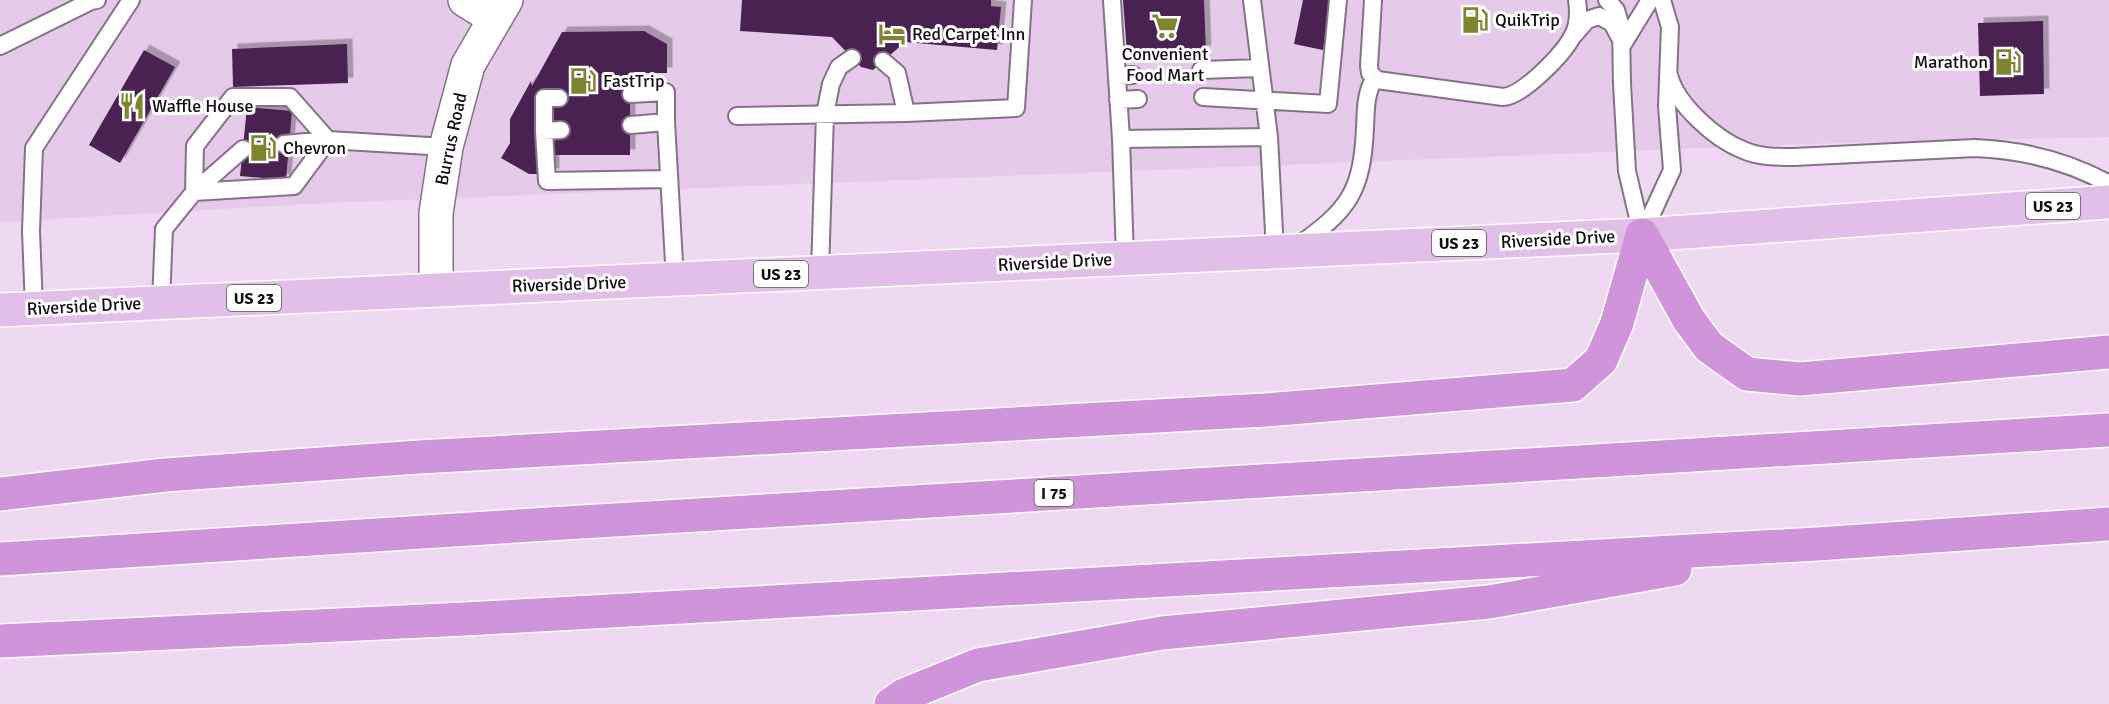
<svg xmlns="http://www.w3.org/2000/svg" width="2109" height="704" font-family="Signika,sans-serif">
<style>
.built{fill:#e5cbe9}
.building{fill:#4a2351;filter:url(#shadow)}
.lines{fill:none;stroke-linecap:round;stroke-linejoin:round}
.lane-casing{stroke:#857288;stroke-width:20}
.street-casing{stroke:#857288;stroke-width:36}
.primary-casing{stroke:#fff;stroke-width:36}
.highway-casing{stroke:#fff;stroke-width:36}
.lane{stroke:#fff;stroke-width:16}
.street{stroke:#fff;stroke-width:33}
.primary{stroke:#e2bfe8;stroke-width:33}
.highway{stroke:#cf94d9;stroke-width:33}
.labels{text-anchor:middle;stroke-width:6;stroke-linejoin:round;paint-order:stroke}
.shield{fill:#fff;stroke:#5a555b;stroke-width:1.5}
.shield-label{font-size:16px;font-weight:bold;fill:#130c15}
.poi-label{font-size:18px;fill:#130c15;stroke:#fff;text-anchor:start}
.street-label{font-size:18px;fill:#130c15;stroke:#fff}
</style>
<defs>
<filter id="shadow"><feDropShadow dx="5.5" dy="-5.5" stdDeviation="0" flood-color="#0004"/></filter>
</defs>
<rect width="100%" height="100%" fill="#efd9f2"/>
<path class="built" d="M0,0H2109V137L1808,144L325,203L0,222Z"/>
<path class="building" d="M742,0H991V6L1001,7L997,50L905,42L873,70L861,67L832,37L740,31Z
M1123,0H1204L1206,51L1127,53Z
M1303,0H1333L1323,50L1294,44Z
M2043,21L2044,94L1980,96L1978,23Z
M644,31L667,44V73H630V155H554V174H529L501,158L510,143V119L531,81L532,86L562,32Z
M347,44L348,83L233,87L232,49Z
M144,50L175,67L120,163L89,145Z
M247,107L292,111L286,180L240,176Z"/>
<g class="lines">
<defs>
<path id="lane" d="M1112,0L1121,139L1125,258
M1252,0L1269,137L1275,251
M1373,0L1369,66L1370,73L1377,80L1503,97C1523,96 1563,54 1572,37C1579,25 1579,13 1577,0
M1607,0L1616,10L1621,27L1622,84L1627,171L1642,235
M1574,35L1587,20L1599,16L1612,23L1620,38
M1623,44L1650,0
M0,46L91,1L97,0
M883,61L897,73L906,113
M1201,70L1260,68
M1669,75C1676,104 1715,139 1743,150C1758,157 1777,157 1794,157L1975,148C2022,150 2068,161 2109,184
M1117,76L1133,75
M631,94L666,92V122
M233,97H290L328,140L294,186L194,192L195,146Z
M1203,97L1328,104L1338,0
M1118,100L1138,99
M737,116L906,113L1016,108L1023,0
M631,125L666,122L675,280
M561,130L544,131L547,181L669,179
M544,131V98H559
M1121,139L1269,137
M284,144L328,140L446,147
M1642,235L1672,170L1667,106L1670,27L1662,0
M1296,247C1349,210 1362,192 1365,128C1366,110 1365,93 1375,78
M820,272L825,114L831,84L839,67L852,58
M161,302L164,229L194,192L243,149
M34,308L31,231L34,148L131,0"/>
<path id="street" d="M465,0L494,18
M436,290V213L446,147L468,65L506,0"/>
<path id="primary" d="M0,310L1642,235L2109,202"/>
<path id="highway" d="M1642,235L1689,320L1709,347L1747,374L1800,379L2109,352
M0,494L165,475L419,457L1265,410L1573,385L1601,360L1617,323L1642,235
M0,559L548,524L2109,430
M0,641L465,619L1817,544L2109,524
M891,704L904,695L978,665L1162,633L1489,602L1675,569"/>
</defs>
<use href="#lane" class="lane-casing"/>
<use href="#street" class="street-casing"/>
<use href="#primary" class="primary-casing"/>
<use href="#highway" class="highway-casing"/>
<use href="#lane" class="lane"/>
<use href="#street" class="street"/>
<use href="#primary" class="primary"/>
<use href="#highway" class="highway"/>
</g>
<defs>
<symbol id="fuel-bare" viewBox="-9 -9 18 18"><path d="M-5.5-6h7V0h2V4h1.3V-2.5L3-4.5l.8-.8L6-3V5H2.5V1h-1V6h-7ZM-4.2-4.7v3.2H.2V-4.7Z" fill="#81842f" stroke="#fff" stroke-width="2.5" paint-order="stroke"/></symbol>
<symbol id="supermarket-bare" viewBox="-9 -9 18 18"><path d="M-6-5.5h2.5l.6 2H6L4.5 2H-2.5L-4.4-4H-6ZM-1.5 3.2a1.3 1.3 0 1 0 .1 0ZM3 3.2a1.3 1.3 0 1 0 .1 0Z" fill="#81842f" stroke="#fff" stroke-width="2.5" paint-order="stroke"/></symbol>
<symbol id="hotel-bare" viewBox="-9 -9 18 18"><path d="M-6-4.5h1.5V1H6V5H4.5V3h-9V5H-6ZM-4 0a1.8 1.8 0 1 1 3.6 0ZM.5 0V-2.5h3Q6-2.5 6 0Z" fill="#81842f" stroke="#fff" stroke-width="2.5" paint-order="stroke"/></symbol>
<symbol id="restaurant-bare" viewBox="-9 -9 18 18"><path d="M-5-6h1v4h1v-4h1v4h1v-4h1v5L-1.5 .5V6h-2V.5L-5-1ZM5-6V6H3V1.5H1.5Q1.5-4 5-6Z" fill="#81842f" stroke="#fff" stroke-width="2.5" paint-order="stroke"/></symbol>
</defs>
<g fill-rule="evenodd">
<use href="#fuel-bare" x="1456" y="1" width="38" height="38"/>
<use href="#supermarket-bare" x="1146" y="7" width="38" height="38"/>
<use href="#hotel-bare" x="873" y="15" width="38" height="38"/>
<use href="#fuel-bare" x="1989" y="43" width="38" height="38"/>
<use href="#fuel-bare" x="564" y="62" width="38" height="38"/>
<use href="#restaurant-bare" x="113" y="87" width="38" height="38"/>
<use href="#fuel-bare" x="244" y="129" width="38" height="38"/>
</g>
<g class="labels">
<g class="shield">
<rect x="2026" y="193" width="54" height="26" rx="4.5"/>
<rect x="1432" y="230" width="54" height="26" rx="4.5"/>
<rect x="754" y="261" width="54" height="26" rx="4.5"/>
<rect x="227" y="285" width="54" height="26" rx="4.5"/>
<rect x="1034.5" y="480" width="39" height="26" rx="4.5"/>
</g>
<g class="shield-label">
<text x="2053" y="212">US 23</text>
<text x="1459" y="249">US 23</text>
<text x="781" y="280">US 23</text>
<text x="254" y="304">US 23</text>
<text x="1054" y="499">I 75</text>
</g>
<g class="poi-label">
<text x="1495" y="26">QuikTrip</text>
<text x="912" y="40">Red Carpet Inn</text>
<text x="1165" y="60" text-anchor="middle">Convenient<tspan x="1165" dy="21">Food Mart</tspan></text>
<text x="1988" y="68" text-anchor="end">Marathon</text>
<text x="603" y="87">FastTrip</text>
<text x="152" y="112">Waffle House</text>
<text x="283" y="154">Chevron</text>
</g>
<g class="street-label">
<text transform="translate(451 139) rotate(-78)" y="6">Burrus Road</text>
<text transform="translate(1558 239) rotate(-3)" y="6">Riverside Drive</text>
<text transform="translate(1055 262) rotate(-3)" y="6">Riverside Drive</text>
<text transform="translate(569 284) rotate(-2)" y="6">Riverside Drive</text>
<text transform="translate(84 306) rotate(-3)" y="6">Riverside Drive</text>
</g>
</g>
</svg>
